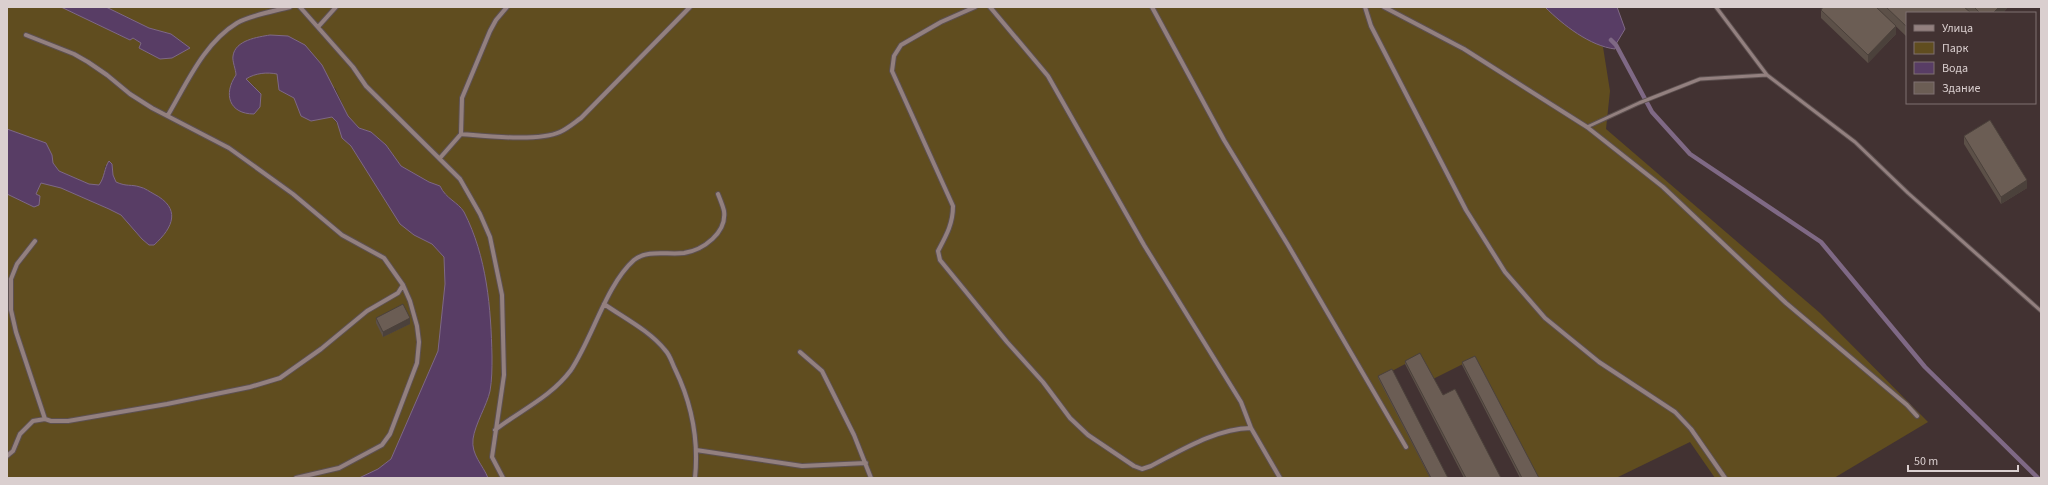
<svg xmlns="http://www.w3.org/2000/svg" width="2048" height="485" font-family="'Source Sans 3',sans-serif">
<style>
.green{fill:#604d1f}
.water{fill:#583d65;stroke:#7f6985}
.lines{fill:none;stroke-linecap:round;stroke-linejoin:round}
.stream{stroke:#7f6985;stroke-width:4.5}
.lane-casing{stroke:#5d5050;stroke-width:5}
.street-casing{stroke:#5d5050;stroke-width:6}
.lane{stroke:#93807f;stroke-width:3}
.street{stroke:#93807f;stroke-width:4}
.wall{fill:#5c5048}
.shaded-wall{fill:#4b413b}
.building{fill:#6b5d54;stroke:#4b413b}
</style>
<rect width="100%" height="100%" fill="#423232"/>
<path class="green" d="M7,7H61L130,40L132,38L141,43L139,48L160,59L171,34L149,28L106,7H1545L1575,31L1603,47L1610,91L1606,129L1820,313L1928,422L1834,478H1715L1690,442L1616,478H1537L1475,358L1433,379L1420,356L1379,378L1430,478H488C483,465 471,455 473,439C475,424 487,405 490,391C492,380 492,368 492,357C491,308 487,256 464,212C458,202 446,199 440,186L429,182L401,166L386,145L371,132L359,128L348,116L335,88L233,56L236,75L231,83L255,87L246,79C255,73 267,72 278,74L279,90L294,98L301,116L311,121L332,117C341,126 339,135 351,146L392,211L414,235L432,244L444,257L445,284L438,351L391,459L378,469L359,478H7V194L34,207L36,194L41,183L61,188L109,209L121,215L142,239L149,245H154C174,227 181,208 154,194C150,192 145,188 140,187C131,184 127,187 116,182L113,175L112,164L105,166L104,178L99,185L89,184L59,171L53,163L52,155L46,143L7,129Z"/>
<path class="water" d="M61,7H106L149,28L171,34L190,48L172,58L160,59L139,48L141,43L133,38L130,40Z
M1545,7H1617L1625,29L1616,44L1615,49C1590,46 1563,25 1545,7Z
M270,35L288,36L305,45L322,65L348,116L359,128L371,132L386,145L401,166L429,182L440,186C446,199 458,202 464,212C487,257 491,308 492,357C492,368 492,380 490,391C487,405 475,424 473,439C471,455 483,465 488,478H359L378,469L391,459L438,351L445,284L444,257L432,244L414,235L400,224L351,146L342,138L337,122L332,117L311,121L301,116L294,98L279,90L277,74C267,72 255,73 246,79L261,94L260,107L254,114C229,114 223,94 236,75C236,70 232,61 233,56C235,40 258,37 270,35Z
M7,129L46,143L52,155L53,163L59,171L89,184L99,185C105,177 104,168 109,161L112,164L113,175L116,182C127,187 131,184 140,187C145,188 150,192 154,194C181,208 174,227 154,245H149L142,239L121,215L109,209L61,188L41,183L36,194L40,196L39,205L34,207L7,194Z"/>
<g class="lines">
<path class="stream" d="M1611,40L1616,45L1652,112L1690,154L1821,242L1925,367L2038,478"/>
<defs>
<path id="lane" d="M1716,7L1767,75L1855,142L1908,193L2041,311
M1587,127L1639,103L1700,79L1767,75"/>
<path id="street" d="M300,7L353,67L366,86L460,179L480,214L490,237L502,295L504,375L492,457L503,478
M975,7L941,22L901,45L894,56L892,71L953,206C953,224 946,236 938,251L940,260L1007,342L1043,382L1070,418L1088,435L1134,466L1142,469L1151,466C1182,450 1215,429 1251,428
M990,7L1048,76L1144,245L1241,402L1251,428L1280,478
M1152,7L1224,140L1288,245L1406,447
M1365,7L1371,26L1466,210L1505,272L1545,318L1599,362L1675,412L1691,429L1725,478
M1384,7L1464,49L1587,127L1663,187L1786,303L1907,405L1917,416
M318,27L336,7
M26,35L74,54L88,62L107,75L130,94L152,108L229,148L293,194L342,235L384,258L403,285L410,301L417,326L419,342L417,363L390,434L382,445L339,468L296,478
M168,115C187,83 204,43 237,23C251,15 275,11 290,7
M461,134C486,136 538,142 560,132C567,129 574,123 581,118L690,7
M440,158L461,134L462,98L490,31L496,20L507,7
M35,241L17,264L11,279V310L16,332L45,419
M604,304C624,318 650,331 665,350C670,355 672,363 675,369C692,404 699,439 695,478
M800,352L822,371L854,435L871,478
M495,430C521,410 551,397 571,370C593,337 606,285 634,260C648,249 667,255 684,253C703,250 727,233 724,211C723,206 720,199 718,194
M696,450L802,466L866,463
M7,456L13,451L20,434L33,421L45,419L51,421H68L167,404L250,387L280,378L321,349L367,311L398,293L403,285"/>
</defs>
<use href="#lane" class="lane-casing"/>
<use href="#street" class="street-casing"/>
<use href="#lane" class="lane"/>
<use href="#street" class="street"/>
</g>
<path class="wall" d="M1876,7H2008L2003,13H1907V37Z
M1821,10L1896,34L1868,63L1821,18Z
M1964,136L2027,188L2001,204L1964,144Z
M376,318L410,324L383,337L376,323Z
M1405,361L1443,395L1501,478H1464L1405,364Z
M1462,362L1539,478H1520L1462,365Z
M1378,376L1448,478H1430L1378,378Z"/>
<path class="shaded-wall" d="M1999,7H2008L2003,13H1993Z
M1896,26V34L1868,63V55Z
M2027,180V188L2001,204V197Z
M410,318V324L383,337V332Z"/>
<path class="building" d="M1823,7H1876L1896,26L1868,55L1821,10Z
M1886,7H1964L1971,13H1907V27Z
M1974,7H1999L1993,13H1980Z
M1990,120L2027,180L2001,197L1964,136Z
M403,304L410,318L383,332L376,318Z
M1420,353L1443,395L1455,389L1501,478H1466L1405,361Z
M1475,356L1539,478H1522L1462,362Z
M1392,369L1448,478H1431L1378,376Z"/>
<rect width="2048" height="485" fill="none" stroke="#dacfcf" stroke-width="16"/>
<rect x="1906" y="12" width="130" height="92" fill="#423232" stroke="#7f7171"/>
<rect x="1914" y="25" width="20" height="6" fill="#93807f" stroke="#7f7171"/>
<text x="1942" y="32" font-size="12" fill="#dacfcf">Улица</text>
<rect x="1914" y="42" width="20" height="12" fill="#604d1f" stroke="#7f7171"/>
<text x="1942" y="52" font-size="12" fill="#dacfcf">Парк</text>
<rect x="1914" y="62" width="20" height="12" fill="#583d65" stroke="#7f7171"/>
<text x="1942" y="72" font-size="12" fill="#dacfcf">Вода</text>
<rect x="1914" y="82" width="20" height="12" fill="#6b5d54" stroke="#7f7171"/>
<text x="1942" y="92" font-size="12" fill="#dacfcf">Здание</text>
<path d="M1908 465v6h110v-6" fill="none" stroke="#dacfcf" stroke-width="2"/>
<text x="1914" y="465" font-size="12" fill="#dacfcf" stroke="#423232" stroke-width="3" paint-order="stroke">50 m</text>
</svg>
